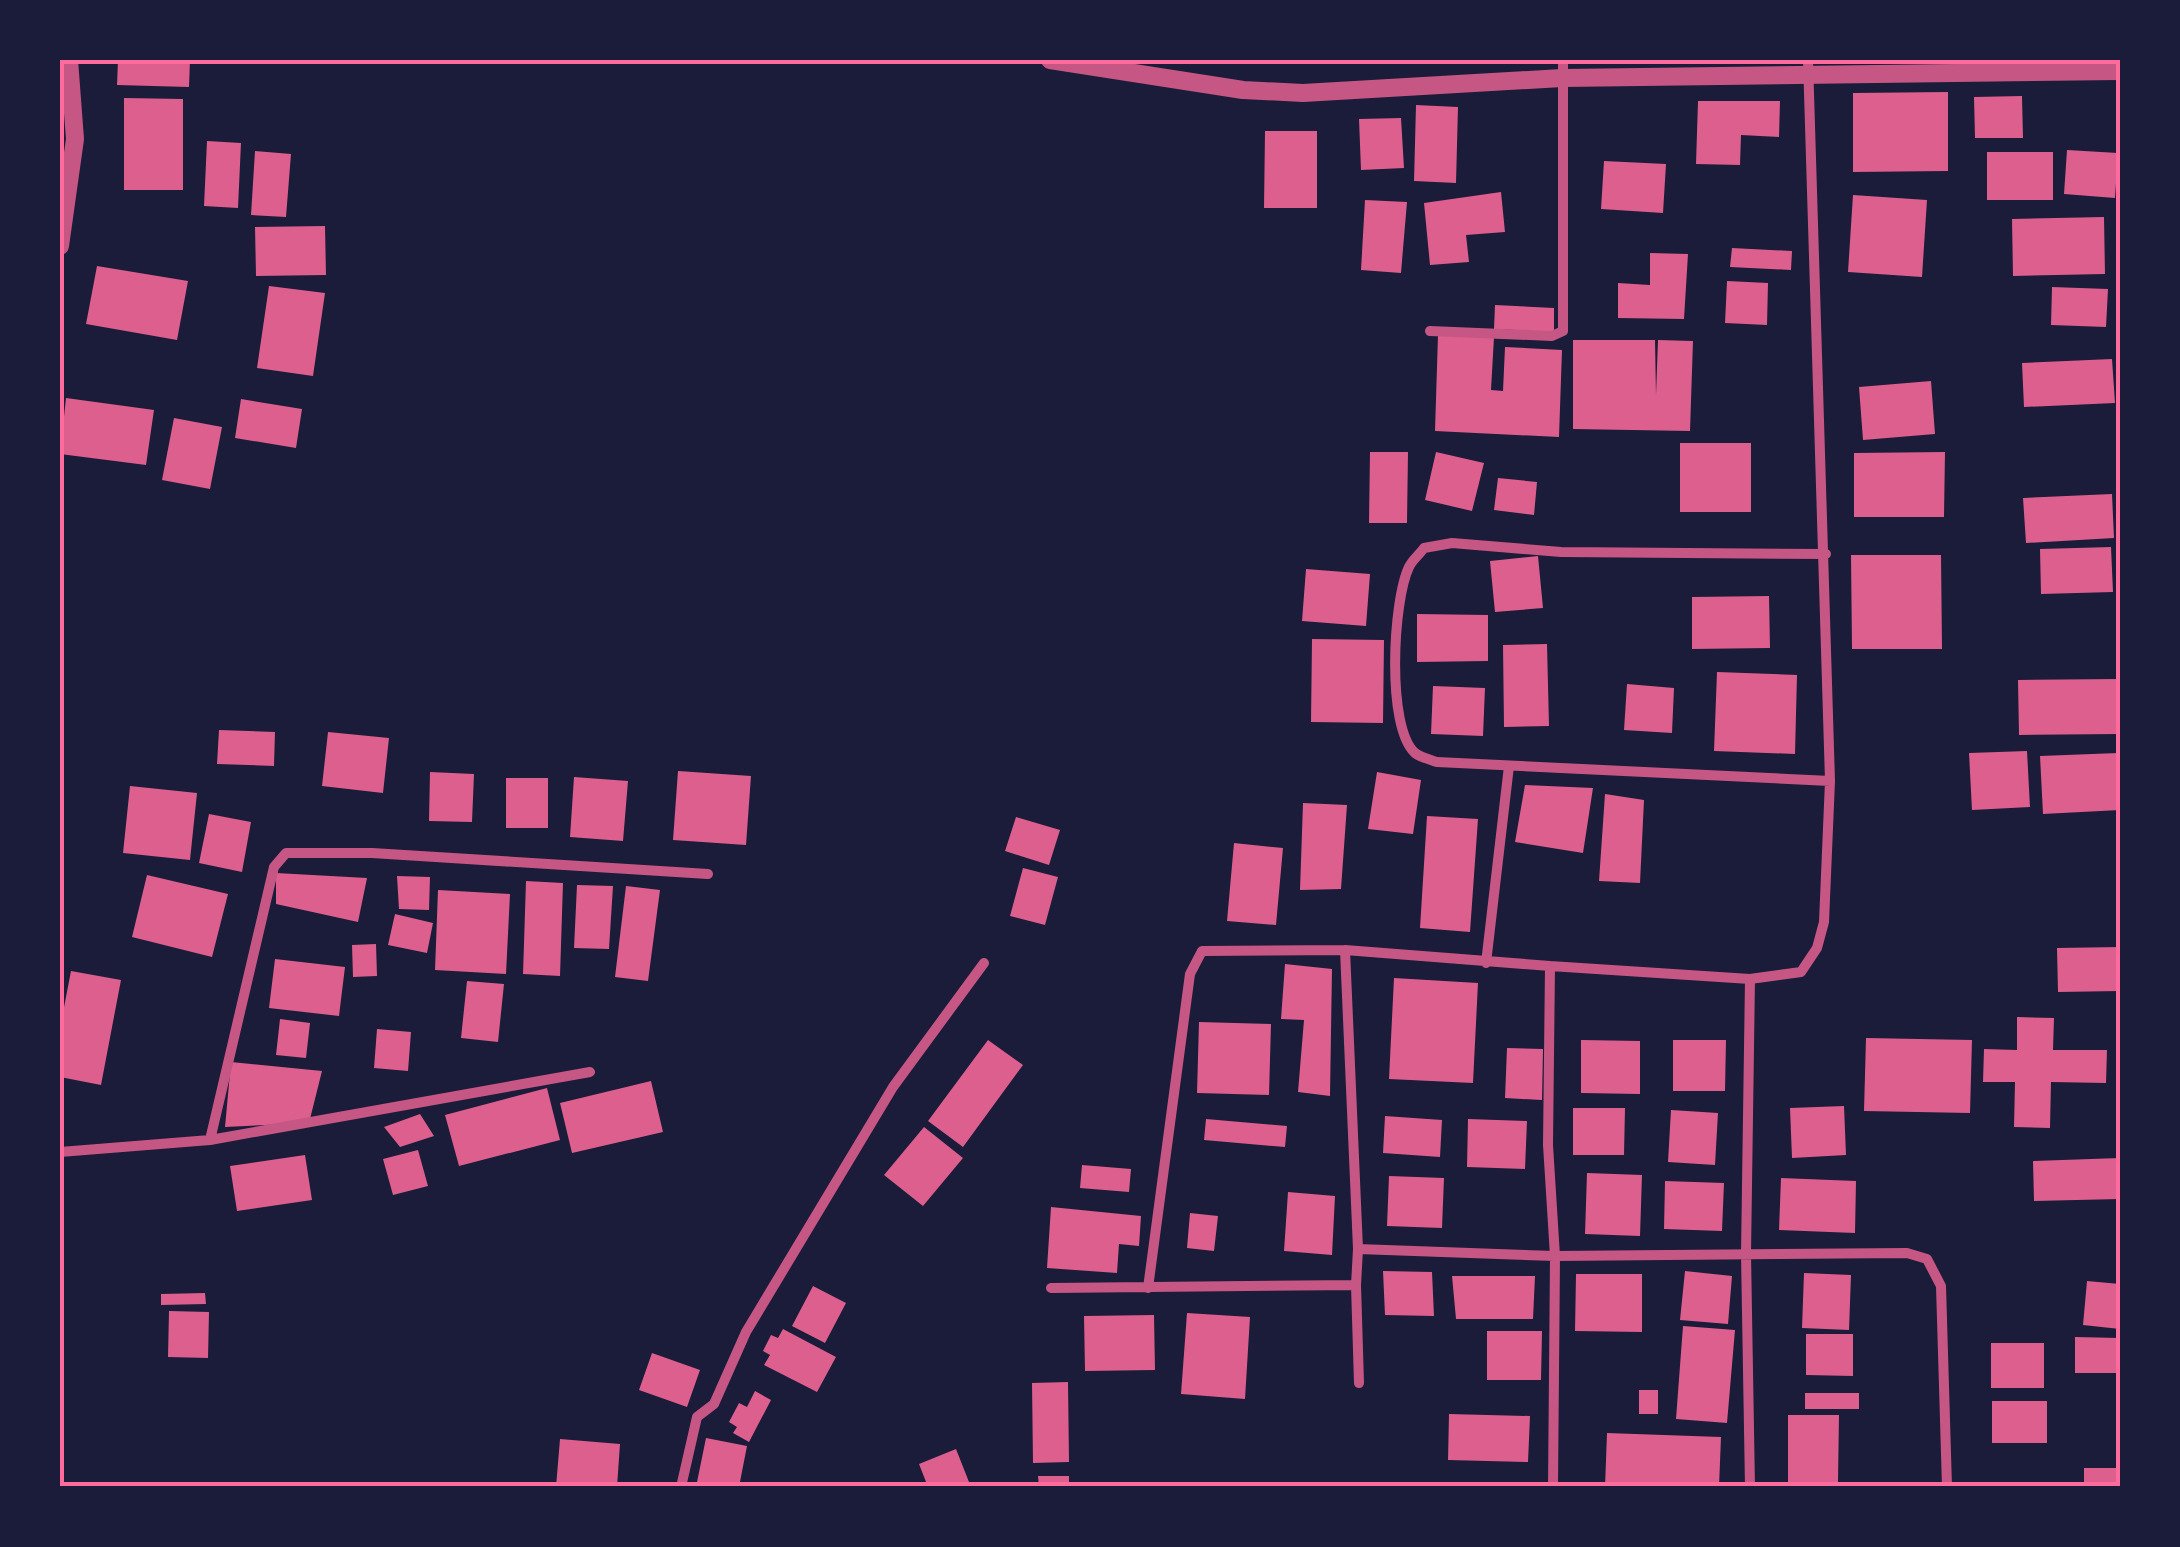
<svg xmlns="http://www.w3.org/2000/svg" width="2180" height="1547" font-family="Rubik,sans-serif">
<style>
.building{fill:#dd5f8e}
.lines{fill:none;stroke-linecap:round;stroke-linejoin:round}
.minor{stroke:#c65784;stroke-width:10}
.tertiary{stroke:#c65784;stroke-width:18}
.neatline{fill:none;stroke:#ff6b9d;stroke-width:4}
</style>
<rect width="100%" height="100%" fill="#1b1b3a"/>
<path class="building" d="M118,60H190L189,87L117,85Z
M1948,92V171L1853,172V93Z
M2022,96L2023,138H1975L1974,97Z
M124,98L183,99V190H124Z
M1698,101H1780L1779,137L1741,135L1740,165L1696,164Z
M1416,105L1458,107L1456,183L1414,181Z
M1401,118L1404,168L1361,170L1359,119Z
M1265,131H1317V208H1264Z
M207,141L241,143L238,208L204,206Z
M2067,150L2118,153L2115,198L2064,194Z
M255,151L291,154L286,217L251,215Z
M1987,152H2053V200H1987Z
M1604,161L1666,164L1663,213L1601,209Z
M1501,192L1505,232L1466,235L1469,262L1430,265L1424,203Z
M1853,195L1927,200L1922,277L1848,272Z
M1365,200L1407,202L1401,273L1361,270Z
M2104,217L2105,274L2013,276L2012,219Z
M325,226L326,275L256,276L255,227Z
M1732,248L1792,251L1791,270L1730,267Z
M1650,253L1688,254L1684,319L1618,318V283L1650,285Z
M97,266L188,281L177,340L86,324Z
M1727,281L1768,283L1767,325L1725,323Z
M269,286L325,293L313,376L257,368Z
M2052,287L2108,289L2106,327L2051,325Z
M1495,305L1554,308V332L1494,329Z
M1438,335L1494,337L1491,390L1503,391L1505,347L1562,350L1559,437L1435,431Z
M1573,340H1655L1656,395L1658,340L1693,341L1690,431L1573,429Z
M2112,359L2115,403L2024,407L2022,363Z
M1931,381L1935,434L1863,440L1859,387Z
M66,398L154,410L146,465L60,454Z
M241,399L302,409L296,448L235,438Z
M174,418L222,427L210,489L162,480Z
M1680,443H1751V512H1680Z
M1370,452H1408L1407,523H1369Z
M1436,452L1484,463L1472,511L1425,500Z
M1945,452L1944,517H1854V453Z
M1498,478L1537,482L1534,515L1494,510Z
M2112,494L2114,538L2026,543L2023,498Z
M2111,547L2113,592L2041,594L2040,549Z
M1851,555H1941L1942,649H1852Z
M1538,556L1543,608L1495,612L1490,561Z
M1306,569L1370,574L1366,626L1302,621Z
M1769,596L1770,648L1692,649V597Z
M1417,614L1488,615V661L1417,662Z
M1312,639L1384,640L1383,723L1311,722Z
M1547,644L1549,726L1504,727L1503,645Z
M1717,672L1797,675L1795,754L1714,751Z
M2120,679V734L2019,735L2018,680Z
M1627,684L1674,688L1672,733L1624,730Z
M1433,686L1485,688L1483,736L1431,734Z
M219,730L275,732L274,766L217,764Z
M328,732L389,738L383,793L322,786Z
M2027,751L2030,807L1972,810L1969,753Z
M2118,753L2120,810L2043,814L2040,756Z
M678,771L751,776L746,845L673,840Z
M430,772L474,774L472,822L429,821Z
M1377,772L1421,780L1413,834L1368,829Z
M574,777L628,781L623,841L570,837Z
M506,778H548V828H506Z
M1525,785L1593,788L1583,853L1515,842Z
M130,786L197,793L190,860L123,853Z
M1605,794L1644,800L1640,883L1599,881Z
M1303,803L1347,805L1341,889L1300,890Z
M209,814L251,822L242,872L199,863Z
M1427,816L1478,819L1470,932L1420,928Z
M1016,817L1060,830L1049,865L1005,851Z
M1234,843L1283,848L1276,925L1227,921Z
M1023,868L1058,877L1045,925L1010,916Z
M276,873L367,878L358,922L276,904Z
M147,875L228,894L212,957L132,937Z
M397,876L430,877L429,910L399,909Z
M526,881L563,883L560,976L523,974Z
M577,885L613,886L609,949L574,948Z
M626,886L660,890L648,981L615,977Z
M438,890L510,894L506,974L435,970Z
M395,914L433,923L427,953L388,945Z
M376,944L377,976L353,977L352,945Z
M2120,947V991L2058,992L2057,948Z
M275,959L345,967L339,1016L269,1008Z
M1285,964L1332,969L1330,1096L1298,1092L1304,1020L1281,1019Z
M71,971L121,980L101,1085L60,1077V1028Z
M1394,978L1478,983L1473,1083L1389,1079Z
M467,981L504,984L498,1042L461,1038Z
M2017,1017L2054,1018L2053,1050H2107L2106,1083L2051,1082L2050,1128L2014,1127L2015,1082H1983L1984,1049L2017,1050Z
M280,1019L310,1023L306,1058L276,1055Z
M1199,1022L1271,1024L1269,1095L1197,1093Z
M377,1029L411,1032L408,1071L374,1068Z
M1866,1038L1972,1040L1970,1113L1864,1111Z
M988,1040L1023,1065L963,1147L928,1121Z
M1581,1040L1640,1041V1094L1581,1093Z
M1673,1040H1726L1725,1091H1673Z
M1507,1048L1543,1049L1542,1100L1505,1098Z
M231,1062L322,1071L309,1123L225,1127Z
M651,1081L663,1132L572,1153L560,1103Z
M547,1088L560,1140L459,1166L445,1115Z
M1844,1106L1846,1155L1792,1158L1790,1108Z
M1573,1108H1625L1624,1155H1573Z
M1671,1110L1718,1113L1715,1165L1668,1162Z
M420,1114L434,1136L400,1147L384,1127Z
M1385,1116L1442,1120L1440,1157L1383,1153Z
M1206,1119L1287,1126L1285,1147L1204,1140Z
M1468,1119L1527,1121L1525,1169L1467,1167Z
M924,1127L963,1158L923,1206L884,1175Z
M418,1150L428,1186L393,1195L383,1159Z
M305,1155L312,1200L237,1211L230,1166Z
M2120,1158V1199L2034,1201L2033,1161Z
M1082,1165L1131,1169L1129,1192L1080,1188Z
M1587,1173L1642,1175L1640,1236L1585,1234Z
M1389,1176L1444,1178L1442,1228L1387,1226Z
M1781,1178L1856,1181L1855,1233L1779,1230Z
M1665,1181L1724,1183L1722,1231L1664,1229Z
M1288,1192L1335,1196L1332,1255L1284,1251Z
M1051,1207L1141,1216L1139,1246L1119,1244L1117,1273L1047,1268Z
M1190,1213L1218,1216L1214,1251L1187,1248Z
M1383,1271L1432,1272L1434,1316L1385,1315Z
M1685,1271L1732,1276L1728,1324L1680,1320Z
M1804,1273L1851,1275L1849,1330L1802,1328Z
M1576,1274H1642V1332L1575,1331Z
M1452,1276H1535L1533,1319H1456Z
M2087,1281L2120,1284V1329L2083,1325Z
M813,1286L846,1303L825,1343L792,1326Z
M205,1293L206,1304L161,1305V1294Z
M169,1311L209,1312L208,1358L168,1357Z
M1187,1313L1250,1317L1245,1399L1181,1394Z
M1154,1315L1155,1370L1085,1371L1084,1316Z
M1683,1326L1735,1330L1727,1423L1676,1419Z
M783,1329L836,1357L817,1392L764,1365L770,1355L763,1351L771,1335L778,1338Z
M1487,1331H1542L1541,1380H1487Z
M1806,1334H1853V1376L1806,1375Z
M2075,1337L2120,1338V1373H2075Z
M1991,1343H2044V1388H1991Z
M652,1353L700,1370L687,1407L639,1390Z
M1068,1382L1069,1462L1033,1463L1032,1383Z
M1639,1390H1658V1414H1639Z
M755,1391L771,1400L749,1442L733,1433L737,1427L729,1422L739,1403L747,1407Z
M1805,1393H1859V1409H1805Z
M1992,1401H2047V1443H1992Z
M1449,1414L1530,1416L1528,1462L1448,1460Z
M1788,1415H1839L1838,1482H1788Z
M1607,1433L1721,1437L1719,1487H1605Z
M706,1438L747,1446L739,1487H696Z
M560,1439L620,1444L617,1487H556Z
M956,1449L969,1482L928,1487L919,1464Z
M2084,1468H2120V1487H2084Z
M1038,1476H1069V1487H1039Z"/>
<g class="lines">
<path class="minor" d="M1430,331L1552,336L1563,331V60
M1826,554L1561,552L1452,543L1424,548C1420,554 1412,560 1409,567C1393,600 1386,727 1415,753C1420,757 1431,760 1437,762L1830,781
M1345,950L1358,1249L1555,1256L1553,1487
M1486,963L1509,766
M1750,979L1550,966L1548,1145L1555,1256L1907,1253L1927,1259L1941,1286L1947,1487
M210,1140L590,1072
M60,1152L210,1140L274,867L286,853H372L708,874
M1356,1285L1359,1383
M1051,1288L1356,1285L1358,1249
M1148,1288L1190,974L1202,951L1345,950L1550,966
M681,1487L697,1417L714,1404L746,1332L893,1087L984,963
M1750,1487L1746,1254L1750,979L1801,972L1817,948L1824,922L1830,781L1808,60"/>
<path class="tertiary" d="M1050,60L1243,90L1303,93L1562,78L2120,71
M60,246L75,139L69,60"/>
</g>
<rect width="2180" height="1547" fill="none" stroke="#1b1b3a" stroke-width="125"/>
<rect x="62" y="62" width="2056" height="1422" class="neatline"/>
</svg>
